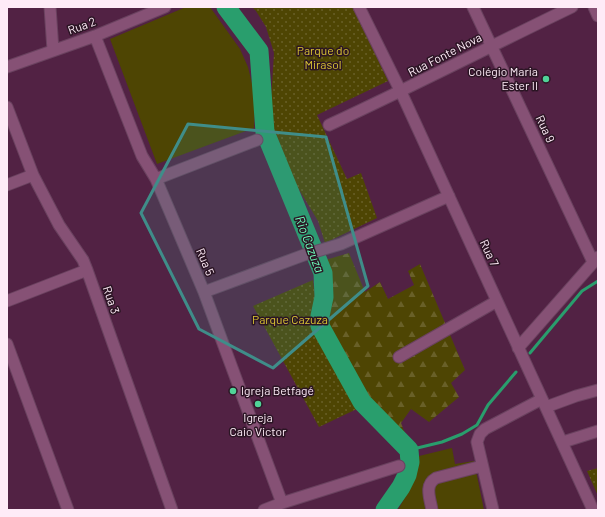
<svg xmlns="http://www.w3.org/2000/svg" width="605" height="517" font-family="Barlow,sans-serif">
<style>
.grass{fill:#4e4503}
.forest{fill:url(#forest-firs)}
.park{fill:url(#park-dots)}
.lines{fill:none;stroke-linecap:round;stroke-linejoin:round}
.stream{stroke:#299e6d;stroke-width:3}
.river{stroke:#299e6d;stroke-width:19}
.street-casing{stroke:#6a425f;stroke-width:13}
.street{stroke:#865175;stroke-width:11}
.marked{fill:#3f8d89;fill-opacity:0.2;stroke:#3f8d89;stroke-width:3;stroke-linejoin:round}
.poi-dot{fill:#50d398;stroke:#2b1524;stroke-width:1.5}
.labels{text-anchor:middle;stroke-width:3;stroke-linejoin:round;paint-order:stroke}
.street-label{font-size:12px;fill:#feebf7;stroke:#2b1524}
.park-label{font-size:12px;fill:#dbc633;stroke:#2b1524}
.poi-label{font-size:12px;fill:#feebf7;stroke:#2b1524;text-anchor:end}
.water-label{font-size:13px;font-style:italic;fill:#6efdba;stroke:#2b1524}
</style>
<defs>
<pattern id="forest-firs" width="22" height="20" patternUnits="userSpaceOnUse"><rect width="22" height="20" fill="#4e4503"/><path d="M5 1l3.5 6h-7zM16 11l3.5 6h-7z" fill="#696028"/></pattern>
<pattern id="park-dots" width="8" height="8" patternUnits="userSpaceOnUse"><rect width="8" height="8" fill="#4e4503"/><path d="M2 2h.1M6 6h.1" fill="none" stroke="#696028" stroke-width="1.8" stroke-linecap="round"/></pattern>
</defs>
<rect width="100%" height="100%" fill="#522244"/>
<path class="grass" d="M186,7H210L240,49L248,67L255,96L254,128L157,164L110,39Z
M452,448L455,464L474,461L484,510H398L409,490L415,457Z"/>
<path class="forest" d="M349,253L365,292L380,282L388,299L414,285L408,271L420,264L465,370L451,383L459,397L429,422L411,409L401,423L408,441L361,389L329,334L320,289L322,261Z"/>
<path class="park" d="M252,7H353L388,81L317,115L347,179L361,173L377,218L325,243L318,221L294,181L274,129L271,101L274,53L266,27L256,11Z
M313,280L318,327L361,407L319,427L253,306Z
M598,468V496L587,471Z"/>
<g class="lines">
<path class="stream" d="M530,353L582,291L598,281
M409,450L442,442L462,434L477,425L488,405L516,372"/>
<path class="river" d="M226,7L259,51L265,132L323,273L324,297L320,316V326L362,402L409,450L410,462L407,475L401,487L385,510"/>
<defs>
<path id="street" d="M50,7L53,50
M359,7L401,92L593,510
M473,7L593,262
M594,7L598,16
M95,36L142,156L156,179L204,292L282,503
M7,67L95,36L165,7
M7,107L33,175L59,225L83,260L87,270L172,510
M329,125C411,87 491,46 572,7
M156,179L257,140
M7,185L33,175
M204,292L304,255L341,244L449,196
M7,301L87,270
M7,344L68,510
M518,348L598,257
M399,357L497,301
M546,407L576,396L598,390
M563,442L598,431
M264,510L282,503L399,466
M432,510C430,498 424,485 436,478L482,466
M493,510L477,442L480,434L485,429L542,399"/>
</defs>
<use href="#street" class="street-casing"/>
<use href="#street" class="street"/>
</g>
<path class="marked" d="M188,124L326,137L368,286L273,368L199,329L141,213Z"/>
<g class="poi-dot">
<circle cx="546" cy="79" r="4"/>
<circle cx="233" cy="391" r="4"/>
<circle cx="258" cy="404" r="4"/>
</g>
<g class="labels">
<g class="street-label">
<text transform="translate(82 26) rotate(-20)" y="4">Rua 2</text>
<text transform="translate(445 55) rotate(-27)" y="4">Rua Fonte Nova</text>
<text transform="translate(545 129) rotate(65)" y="4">Rua 9</text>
<text transform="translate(489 253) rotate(65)" y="4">Rua 7</text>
<text transform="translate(205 262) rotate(67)" y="4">Rua 5</text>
<text transform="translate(111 300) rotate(71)" y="4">Rua 3</text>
</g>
<g class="park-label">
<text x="323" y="55">Parque do<tspan x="323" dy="14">Mirasol</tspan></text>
<text x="290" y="324">Parque Cazuza</text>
</g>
<g class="poi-label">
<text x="538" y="76">Colégio Maria<tspan x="538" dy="14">Ester II</tspan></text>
<text x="241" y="395" text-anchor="start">Igreja Betfagé</text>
<text x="258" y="422" text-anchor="middle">Igreja<tspan x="258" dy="14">Caio Victor</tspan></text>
</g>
<g class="water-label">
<text transform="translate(310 244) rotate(69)" y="5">Rio Cazuza</text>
</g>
</g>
<rect width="605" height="517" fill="none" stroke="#feebf7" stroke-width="16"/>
</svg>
